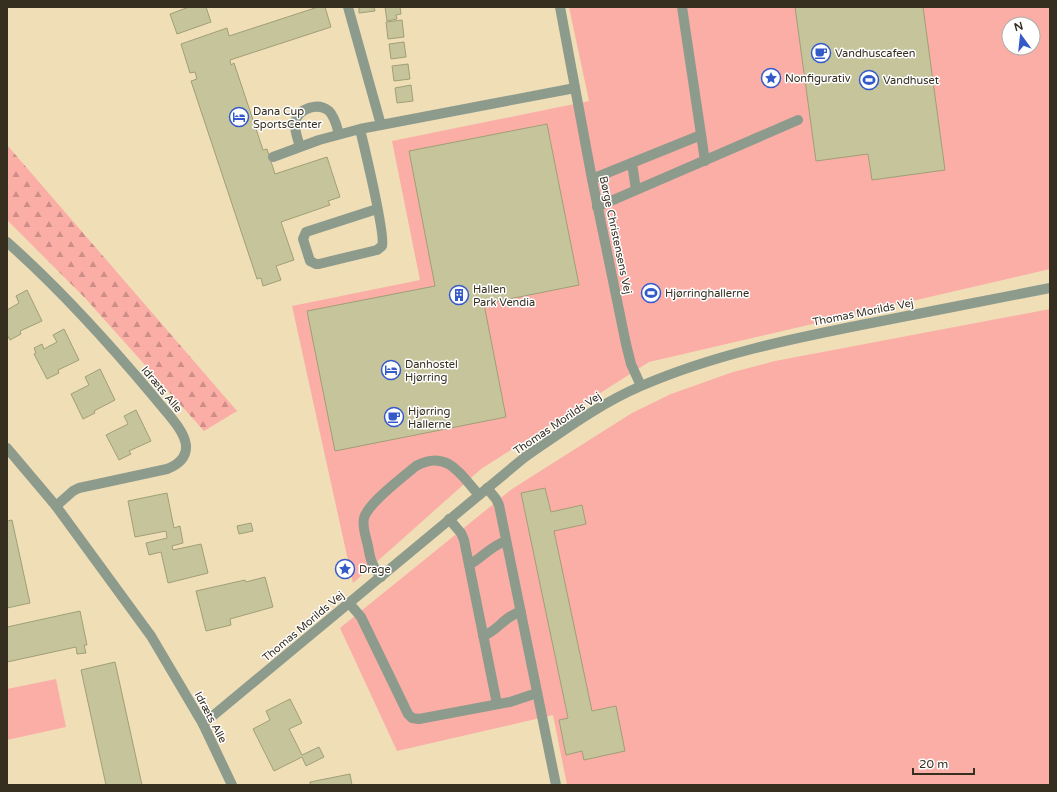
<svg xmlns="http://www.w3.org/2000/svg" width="1057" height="792" font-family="'Varela Round',sans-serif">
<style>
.green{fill:#fbaea6;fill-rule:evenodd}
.forest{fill:url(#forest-firs)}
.building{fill:#c6c49b;stroke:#a09f77}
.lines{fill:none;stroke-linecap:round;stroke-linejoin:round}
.service{stroke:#8d9b8d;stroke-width:10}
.minor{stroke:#8d9b8d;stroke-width:10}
.tertiary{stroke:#8d9b8d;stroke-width:10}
.labels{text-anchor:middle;stroke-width:3;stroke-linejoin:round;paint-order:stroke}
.poi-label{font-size:11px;fill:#362f20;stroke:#fff;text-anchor:start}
.street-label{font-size:11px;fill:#362f20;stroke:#fff}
</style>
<defs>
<pattern id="forest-firs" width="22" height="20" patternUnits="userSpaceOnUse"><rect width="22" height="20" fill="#fbaea6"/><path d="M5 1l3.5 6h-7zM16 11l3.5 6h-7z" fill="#cc8e87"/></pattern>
</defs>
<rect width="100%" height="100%" fill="#f0deb7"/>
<path class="green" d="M569,7H1050V269L649,362L481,469L353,583L292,306L420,280L392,141L589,101ZM1009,24H1033V48H1009Z
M1050,309V785H567L553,715L397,751L340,628L512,489L632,413L671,394L733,372L775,361Z
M56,679L66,727L7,740V689Z"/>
<path class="forest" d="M7,145L237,411L204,431L85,298L7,220Z"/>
<path class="building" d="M189,7H206L211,22L177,34L170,14Z
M318,7H325L331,27L230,60L231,65L234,63L263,150L267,149L275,174L327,157L340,197L328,201L330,205L281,222L294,260L276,266L281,280L263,286L261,278L257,279L191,81L197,79L195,72L190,73L181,44L227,28L229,36Z
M359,7H374L375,11L359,13Z
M385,7H400L401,14L396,15L397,19L387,21Z
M795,7H923L945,170L872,180L868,154L816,161Z
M402,20L404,37L388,39L386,22Z
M404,42L406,57L391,59L389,44Z
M408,64L410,79L394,81L392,66Z
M411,85L413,101L397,103L395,88Z
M547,124L579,285L484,304L506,417L335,451L307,311L435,286L409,151Z
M27,290L42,321L20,331L21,334L10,340L7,335V310L19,303L16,296Z
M64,329L79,360L58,370L59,373L47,379L34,354L36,353L34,348L42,344L44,349L57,342L53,335Z
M100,369L115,400L94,411L95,413L83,419L71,394L89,385L85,377Z
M136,410L151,441L129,451L131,454L119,460L106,435L128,424L124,416Z
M545,488L551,512L582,505L586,524L554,531L592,711L616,706L625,751L584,760L582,751L566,755L559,720L568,718L521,493Z
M167,493L174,528L180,526L183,543L172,546L173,550L201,544L208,573L168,583L161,552L149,555L146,543L167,538L166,531L135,537L128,501Z
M12,520L30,603L7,608V521Z
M251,523L253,531L239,534L237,526Z
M265,577L273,607L230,619L231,625L206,631L196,591L245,580L246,582Z
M80,611L87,645H84L86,653L77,654L76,647L7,662V627Z
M115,662L142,785H106L81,670Z
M290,699L302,723L289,729L302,755L319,747L324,757L306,766L302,757L274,771L253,729L270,720L266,711Z
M350,774L352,785H310V782Z"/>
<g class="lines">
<path class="service" d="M348,7L381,125
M682,7L705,161
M360,129C364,146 386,236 382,246L377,250L319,264H316L310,261L303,239L306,232L377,209
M300,147C298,139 294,130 295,122C299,108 318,102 329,111C335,117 337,127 339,134
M273,157L319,140L360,129L575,88
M632,163L636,190
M592,179L701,135
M597,207L798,120
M487,488L496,499L499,505L556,785
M449,519L461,533L464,540L497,704
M469,565C482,558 492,545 506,541
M381,577C372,567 370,558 368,546C366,537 362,527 364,518C368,503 403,477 416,466C447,449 460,474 479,495
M349,603L361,617L408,714L412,718L419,719L510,702L537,693
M483,636C498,631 505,615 521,612"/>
<path class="minor" d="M560,7L592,179L626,344L631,364L641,386
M7,242C60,289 108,342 154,397C164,410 184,429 186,445C187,458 177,465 167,469L79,488L73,491L56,506
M203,724L525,457C563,431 599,404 641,386C713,355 790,339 866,324C927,312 989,300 1050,288"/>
<path class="tertiary" d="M7,448L56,506L151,636L203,724L232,785"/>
</g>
<defs>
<symbol id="cafe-ring" viewBox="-11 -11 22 22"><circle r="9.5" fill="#fff" stroke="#345aca" stroke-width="1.5"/><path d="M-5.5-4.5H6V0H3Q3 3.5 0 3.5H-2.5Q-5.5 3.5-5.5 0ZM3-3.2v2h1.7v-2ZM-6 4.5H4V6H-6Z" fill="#345aca"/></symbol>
<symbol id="sight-ring" viewBox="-11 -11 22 22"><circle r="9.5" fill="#fff" stroke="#345aca" stroke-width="1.5"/><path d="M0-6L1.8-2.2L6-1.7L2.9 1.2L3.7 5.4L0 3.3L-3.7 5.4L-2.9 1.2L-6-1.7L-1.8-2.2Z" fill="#345aca"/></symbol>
<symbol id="stadium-ring" viewBox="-11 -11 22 22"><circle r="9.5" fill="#fff" stroke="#345aca" stroke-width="1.5"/><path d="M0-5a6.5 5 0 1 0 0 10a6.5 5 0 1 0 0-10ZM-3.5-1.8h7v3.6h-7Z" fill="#345aca"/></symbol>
<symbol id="hotel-ring" viewBox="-11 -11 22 22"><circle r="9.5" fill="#fff" stroke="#345aca" stroke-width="1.5"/><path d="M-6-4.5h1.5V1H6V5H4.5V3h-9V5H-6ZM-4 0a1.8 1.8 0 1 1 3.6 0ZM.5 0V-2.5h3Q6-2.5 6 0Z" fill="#345aca"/></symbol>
<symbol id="building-ring" viewBox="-11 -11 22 22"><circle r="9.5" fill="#fff" stroke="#345aca" stroke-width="1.5"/><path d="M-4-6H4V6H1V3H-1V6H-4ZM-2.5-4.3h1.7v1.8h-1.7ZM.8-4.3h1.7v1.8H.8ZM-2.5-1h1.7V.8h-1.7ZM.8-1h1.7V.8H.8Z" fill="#345aca"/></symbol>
</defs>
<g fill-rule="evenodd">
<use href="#cafe-ring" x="810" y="42" width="22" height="22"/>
<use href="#sight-ring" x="760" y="67" width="22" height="22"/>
<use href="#stadium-ring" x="858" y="69" width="22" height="22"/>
<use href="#hotel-ring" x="228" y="106" width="22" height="22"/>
<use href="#stadium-ring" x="640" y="282" width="22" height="22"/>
<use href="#building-ring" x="448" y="284" width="22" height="22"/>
<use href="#hotel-ring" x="380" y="359" width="22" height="22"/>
<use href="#cafe-ring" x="383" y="406" width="22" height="22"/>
<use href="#sight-ring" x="334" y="558" width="22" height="22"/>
</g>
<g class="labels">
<g class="poi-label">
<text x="835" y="57">Vandhuscafeen</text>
<text x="785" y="82">Nonfigurativ</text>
<text x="883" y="84">Vandhuset</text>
<text x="253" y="115">Dana Cup<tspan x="253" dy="13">SportsCenter</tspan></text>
<text x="473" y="293">Hallen<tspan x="473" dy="13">Park Vendia</tspan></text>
<text x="665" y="297">Hjørringhallerne</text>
<text x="405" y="368">Danhostel<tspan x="405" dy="13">Hjørring</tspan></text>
<text x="408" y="415">Hjørring<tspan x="408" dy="13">Hallerne</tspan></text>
<text x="359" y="573">Drage</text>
</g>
<g class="street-label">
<text transform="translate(616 235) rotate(78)" y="4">Børge Christensens Vej</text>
<text transform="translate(863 312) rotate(-11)" y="4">Thomas Morilds Vej</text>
<text transform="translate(162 389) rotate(50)" y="4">Idræts Alle</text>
<text transform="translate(557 423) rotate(-34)" y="4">Thomas Morilds Vej</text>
<text transform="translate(303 626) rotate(-40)" y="4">Thomas Morilds Vej</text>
<text transform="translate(211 717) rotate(62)" y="4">Idræts Alle</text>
</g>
</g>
<rect width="1057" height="792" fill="none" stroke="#362f20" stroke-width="16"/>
<g transform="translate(1021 36) rotate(345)"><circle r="19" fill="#ffffff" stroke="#afaca6"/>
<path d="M0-3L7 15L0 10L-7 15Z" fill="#345aca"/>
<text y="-6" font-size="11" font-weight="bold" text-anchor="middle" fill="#362f20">N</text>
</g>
<path d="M913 768v6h61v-6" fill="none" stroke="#362f20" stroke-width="2"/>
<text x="919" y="768" font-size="12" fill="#362f20" stroke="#ffffff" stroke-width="3" paint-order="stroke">20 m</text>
</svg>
